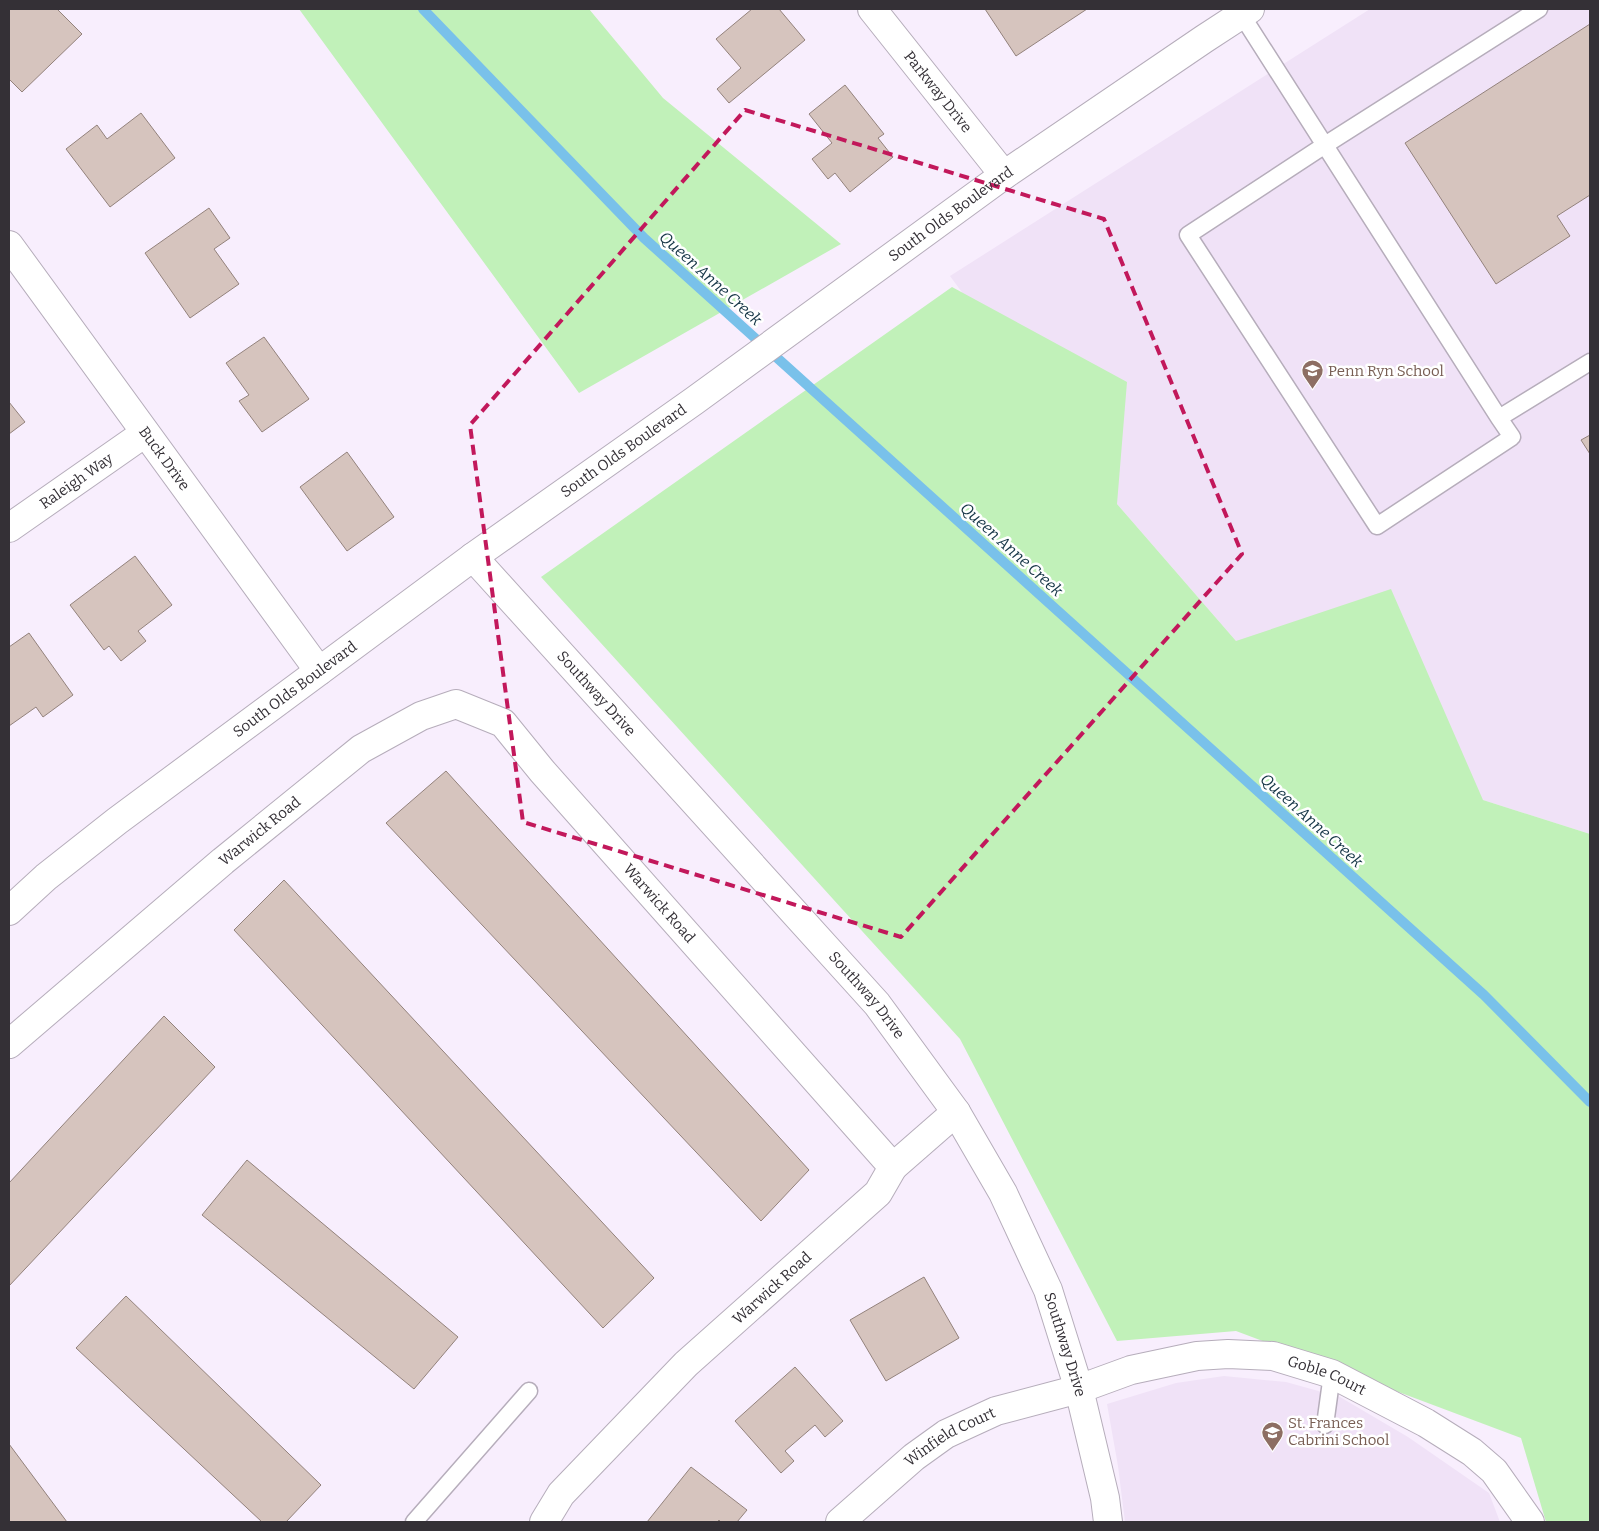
<svg xmlns="http://www.w3.org/2000/svg" width="1599" height="1531" font-family="Bitter,serif">
<style>
.built{fill:#f0e2f7}
.green{fill:#c1f1b9}
.lines{fill:none;stroke-linecap:round;stroke-linejoin:round}
.stream{stroke:#79c1ea;stroke-width:10}
.building{fill:#d6c4be;stroke:#93827c}
.service-casing{stroke:#b6adbb;stroke-width:19}
.minor-casing{stroke:#b6adbb;stroke-width:30}
.service{stroke:#fff;stroke-width:16}
.minor{stroke:#fff;stroke-width:28}
.marked{fill:none;stroke:#c2185b;stroke-width:4;stroke-dasharray:10 6;stroke-linejoin:round}
.labels{text-anchor:middle;stroke-width:5;stroke-linejoin:round;paint-order:stroke}
.street-label{font-size:15px;fill:#343036;stroke:#fff}
.education-label{font-size:15px;fill:#785e54;stroke:#fff;text-anchor:start}
.water-label{font-size:16px;font-style:italic;fill:#143445;stroke:#fff}
</style>
<rect width="100%" height="100%" fill="#f8eefd"/>
<path class="built" d="M1370,9H1590V834L1483,800L1236,641L1117,504L950,276Z
M1224,1376L1286,1382L1340,1397L1408,1437L1489,1493L1500,1522H1125L1118,1466L1107,1404L1176,1383Z"/>
<path class="green" d="M299,9H589L663,98L841,244L579,393Z
M952,287L1127,382L1117,504L1236,641L1391,589L1483,800L1590,834V1522H1546L1521,1438L1236,1331L1117,1341L960,1039L541,577Z"/>
<g class="lines">
<path class="stream" d="M423,9L644,238L1484,995L1590,1102"/>
</g>
<path class="building" d="M9,9H57L82,34L22,92L9,79Z
M752,9H779L805,40L729,103L717,89L741,68L716,39Z
M985,9H1087L1016,56Z
M1590,24V195L1557,216L1570,236L1496,284L1405,143Z
M845,85L884,134L878,138L893,157L850,192L835,173L828,179L812,159L832,143L809,114Z
M141,113L175,158L110,207L66,149L97,125L107,139Z
M209,208L230,238L214,249L239,284L190,318L145,253Z
M264,337L309,399L262,432L239,401L249,395L226,363Z
M9,402L25,422L9,434Z
M1590,435V454L1581,440Z
M347,452L394,517L347,551L300,487Z
M135,556L172,605L138,631L146,641L121,661L109,646L104,650L70,605Z
M29,633L73,695L43,717L36,707L9,726V647Z
M446,771L809,1170L761,1221L386,823Z
M284,880L654,1278L603,1328L234,930Z
M164,1016L215,1067L9,1286V1183Z
M247,1160L458,1337L414,1389L202,1215Z
M924,1277L959,1338L886,1381L850,1320Z
M126,1296L321,1485L286,1522H262L76,1348Z
M795,1367L843,1421L825,1437L815,1425L785,1451L794,1461L781,1473L735,1421Z
M9,1444L67,1522H9Z
M691,1467L747,1510L737,1522H721L719,1520L717,1522H647Z"/>
<g class="lines">
<defs>
<path id="service" d="M1241,14L1499,418L1512,437L1377,526L1188,235L1325,145L1539,9
M1499,418L1590,362
M1325,1425L1332,1374
M414,1522L529,1391"/>
<g id="minor">
<path id="s1" d="M872,9L1004,175"/>
<path id="s2" d="M9,245L319,671"/>
<path id="s3" d="M9,528L145,433"/>
<path id="s4" d="M473,557L877,1004L956,1112L1003,1193L1048,1290L1079,1389L1105,1498L1108,1522"/>
<path id="s5" d="M9,911L46,877L117,821L473,557L694,401L1004,175L1204,39L1250,9"/>
<path id="s6" d="M9,1044L223,861L361,749L421,716L456,704L503,723L542,771L893,1167L878,1193L686,1364L561,1494L544,1522"/>
<path d="M893,1167L956,1112"/>
<path id="s7" d="M840,1522L914,1457L946,1434L996,1411L1079,1389L1131,1370L1197,1356L1228,1354L1273,1356L1332,1374L1426,1423L1472,1452L1494,1471L1530,1522"/>
</g>
</defs>
<use href="#service" class="service-casing"/>
<use href="#minor" class="minor-casing"/>
<use href="#service" class="service"/>
<use href="#minor" class="minor"/>
</g>
<path class="marked" d="M745,110L1104,219L1242,554L901,937L523,822L470,425Z"/>
<defs>
<symbol id="school-pin" viewBox="-11 -11 22 30"><path d="M0 17L-7.5 6A9.5 9.5 0 1 1 7.5 6Z" fill="#8d6e63" stroke="#fff"/><path d="M0-5L7-2L0 1L-7-2ZM-4 1L0 2.5L4 1V4Q0 6-4 4Z" fill="#fff"/></symbol>
</defs>
<g fill-rule="evenodd">
<use href="#school-pin" x="1300" y="358" width="25" height="34"/>
<use href="#school-pin" x="1260" y="1420" width="25" height="34"/>
</g>
<g class="labels">
<g class="street-label">
<text dy="5" stroke="none"><textPath href="#s1" startOffset="106">Parkway Drive</textPath></text>
<text dy="5" stroke="none"><textPath href="#s5" startOffset="1172">South Olds Boulevard</textPath></text>
<text dy="5" stroke="none"><textPath href="#s5" startOffset="768">South Olds Boulevard</textPath></text>
<text dy="5" stroke="none"><textPath href="#s2" startOffset="264">Buck Drive</textPath></text>
<text dy="5" stroke="none"><textPath href="#s3" startOffset="82">Raleigh Way</textPath></text>
<text dy="5" stroke="none"><textPath href="#s5" startOffset="362">South Olds Boulevard</textPath></text>
<text dy="5" stroke="none"><textPath href="#s4" startOffset="184">Southway Drive</textPath></text>
<text dy="5" stroke="none"><textPath href="#s6" startOffset="329">Warwick Road</textPath></text>
<text dy="5" stroke="none"><textPath href="#s6" startOffset="854">Warwick Road</textPath></text>
<text dy="5" stroke="none"><textPath href="#s4" startOffset="589">Southway Drive</textPath></text>
<text transform="translate(772 1288) rotate(-42)" y="5">Warwick Road</text>
<text dy="5" stroke="none"><textPath href="#s4" startOffset="994">Southway Drive</textPath></text>
<text dy="5" stroke="none"><textPath href="#s7" startOffset="535">Goble Court</textPath></text>
<text dy="5" stroke="none"><textPath href="#s7" startOffset="140">Winfield Court</textPath></text>
</g>
<g class="education-label">
<text x="1328" y="376">Penn Ryn School</text>
<text x="1288" y="1428">St. Frances<tspan x="1288" dy="17">Cabrini School</tspan></text>
</g>
<g class="water-label">
<text transform="translate(711 278) rotate(42)" y="6">Queen Anne Creek</text>
<text transform="translate(1012 549) rotate(42)" y="6">Queen Anne Creek</text>
<text transform="translate(1312 820) rotate(42)" y="6">Queen Anne Creek</text>
</g>
</g>
<rect width="1599" height="1531" fill="none" stroke="#343036" stroke-width="20"/>
</svg>
